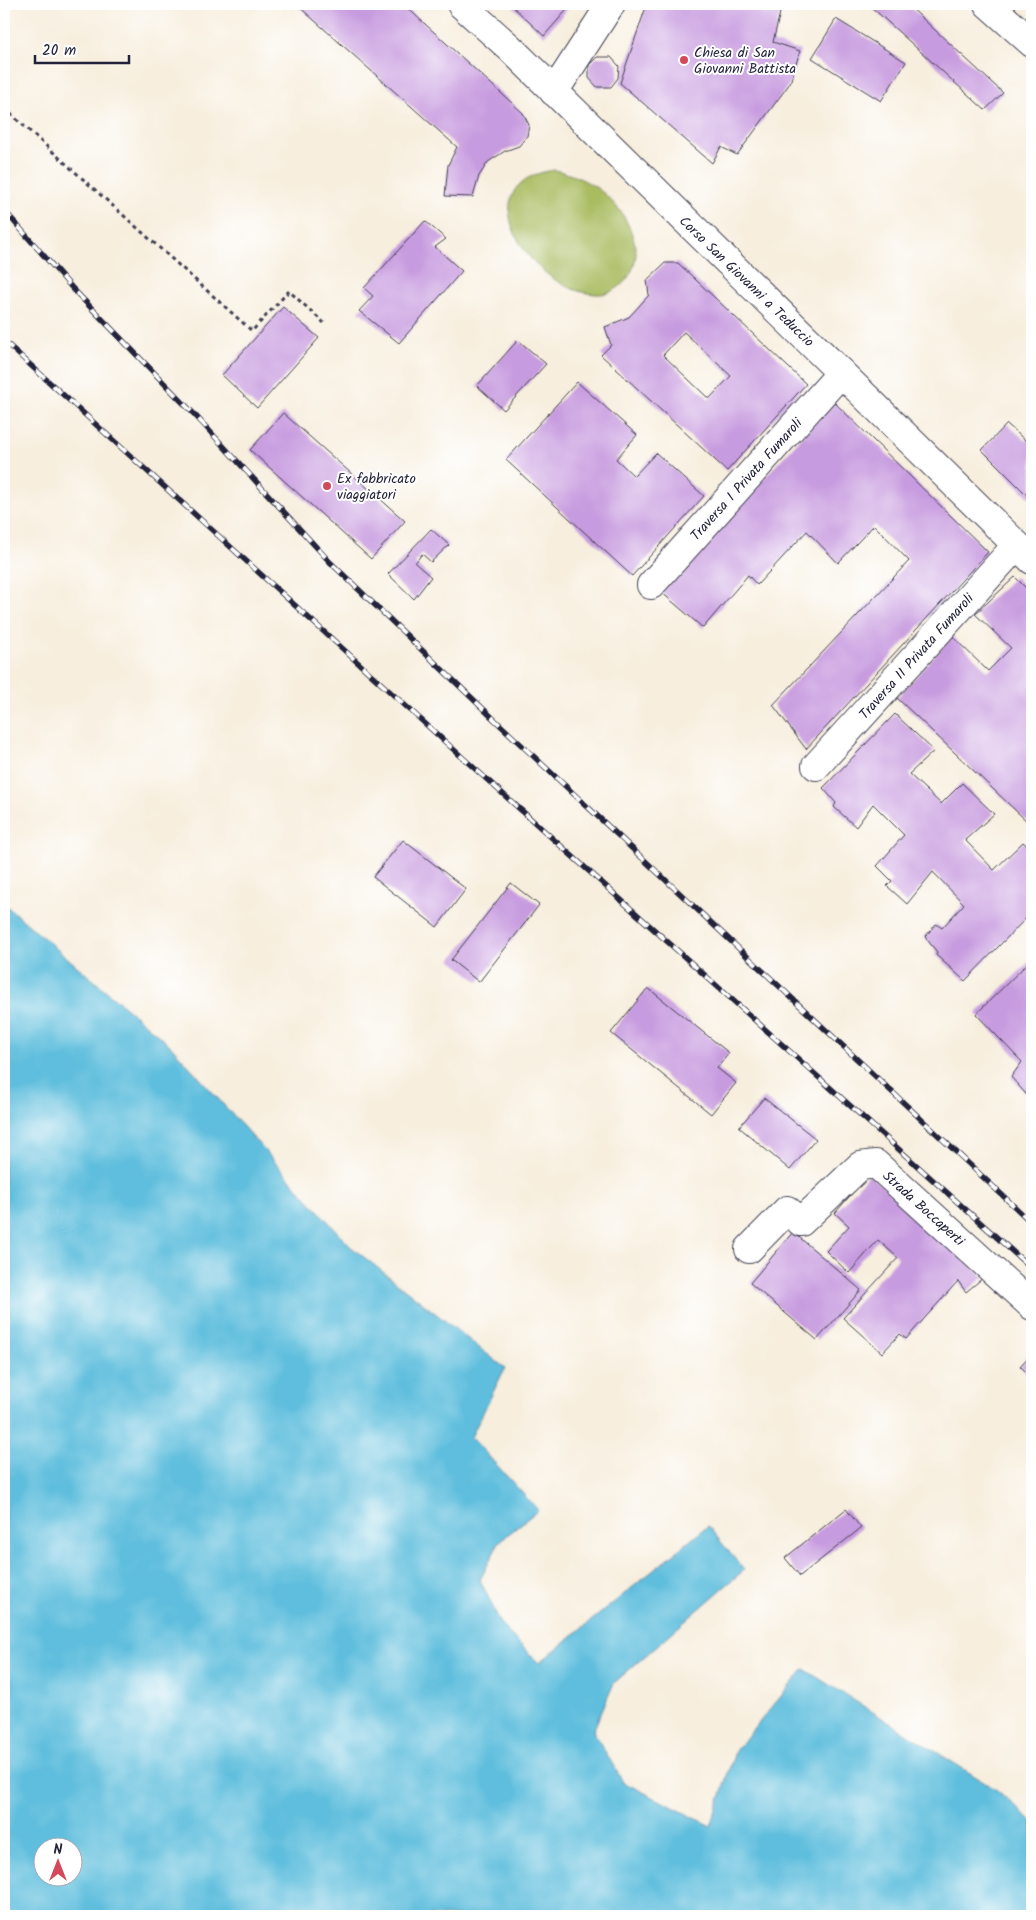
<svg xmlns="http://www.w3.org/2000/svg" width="1036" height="1920" font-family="Kalam,sans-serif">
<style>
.green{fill:#a9bc60;stroke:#666f4e}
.water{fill:#5fbedd;stroke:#40708c;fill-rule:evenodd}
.building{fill:#c79bdf;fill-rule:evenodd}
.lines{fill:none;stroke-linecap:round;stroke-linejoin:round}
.street-casing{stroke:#424153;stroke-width:30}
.primary-casing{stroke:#424153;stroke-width:30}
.path{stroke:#424153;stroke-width:3;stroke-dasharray:4 4;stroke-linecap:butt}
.street{stroke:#fff;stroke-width:28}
.primary{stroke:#fff;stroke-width:28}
.rail-casing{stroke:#22223b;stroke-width:5.5}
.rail{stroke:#fff;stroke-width:4;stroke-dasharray:11;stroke-linecap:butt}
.poi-dot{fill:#d1495b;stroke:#fff;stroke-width:2}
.labels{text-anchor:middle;stroke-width:4;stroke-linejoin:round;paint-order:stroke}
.poi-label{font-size:14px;fill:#22223b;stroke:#fff;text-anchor:start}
.street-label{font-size:14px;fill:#22223b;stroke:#fff}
</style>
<rect width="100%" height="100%" fill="#fff"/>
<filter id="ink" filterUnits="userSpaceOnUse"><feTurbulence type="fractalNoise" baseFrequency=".02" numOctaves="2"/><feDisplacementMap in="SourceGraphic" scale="10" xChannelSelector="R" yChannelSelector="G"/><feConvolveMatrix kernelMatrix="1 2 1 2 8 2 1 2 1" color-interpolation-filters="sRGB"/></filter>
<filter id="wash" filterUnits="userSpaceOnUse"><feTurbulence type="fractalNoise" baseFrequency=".0096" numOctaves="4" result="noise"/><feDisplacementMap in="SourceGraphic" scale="20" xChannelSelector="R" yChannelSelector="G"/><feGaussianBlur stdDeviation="1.12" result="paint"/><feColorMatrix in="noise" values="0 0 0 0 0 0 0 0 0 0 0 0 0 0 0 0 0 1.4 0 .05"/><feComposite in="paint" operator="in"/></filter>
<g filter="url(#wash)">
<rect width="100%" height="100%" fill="#f7eedd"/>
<path class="green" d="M555,170C579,176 600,186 616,206C626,217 636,238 636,254C635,276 617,296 595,294C528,290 463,181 555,170Z"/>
<path class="water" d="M4,904L171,1046L350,1246L505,1368L471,1437L538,1510L499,1542L480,1580L502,1626L539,1663L708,1526L744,1570L614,1683L593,1731L623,1782L711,1826L735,1751L804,1669L997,1790L1032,1821V1916H4ZM42,1848H72V1878H42Z"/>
<g id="blocks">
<path class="building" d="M296,4H403L523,113L529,125L527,136L519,146L505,151L488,162L479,176L473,197L445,196L448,165L457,147Z
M510,4H572L544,36Z
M647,4H782L773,42L800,51L790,83L737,155L721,147L712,163L620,83Z
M868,4H907L1003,93L985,110Z
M836,19L906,62L881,101L812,58Z
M597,57H611L619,66L618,78L611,87H597L589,78V65Z
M425,221L446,239L435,247L462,271L399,343L359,311L373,296L364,288Z
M665,263H678L806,384L727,471L601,355L611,345L605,327L629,317L649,295L647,280ZM684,332L731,376L709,399L663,355Z
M283,307L319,338L257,408L222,375Z
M518,340L546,364L504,410L477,386Z
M577,382L637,435L616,459L634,476L656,453L704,496L632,576L506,460Z
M834,402L988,552L806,749L773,705L909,561L874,525L838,563L807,531L757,585L748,575L703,628L660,591Z
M283,413L405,521L371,559L250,450Z
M1007,424L1026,441L1032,436V500L982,450Z
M431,529L449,545L431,562L422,554L415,563L431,577L414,599L388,574Z
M1015,577L1032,594V826L897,698L952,636L988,671L1011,648L975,614Z
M895,714L934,751L909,774L941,804L962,783L994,814L965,840L994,870L1023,842L1032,850V912L965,981L936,955L937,952L925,937L936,924L942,928L964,904L933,872L907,904L887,886L892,881L877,866L904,835L873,804L856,827L834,807L836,803L823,788Z
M403,840L466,889L437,927L373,877Z
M511,883L539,905L479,982L451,960Z
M1032,959V1101L1011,1077L1022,1062L976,1014Z
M648,988L729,1053L717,1068L736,1083L711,1114L611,1033Z
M764,1098L816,1139L790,1170L739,1127Z
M869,1174L984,1277L966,1292L958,1281L906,1339L900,1334L882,1353L843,1318L898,1258L878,1240L849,1273L826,1251L849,1226L835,1213Z
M793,1232L861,1290L817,1340L750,1283Z
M1032,1353V1378L1020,1366Z
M846,1509L861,1528L800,1576L785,1558Z"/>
</g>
</g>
<g filter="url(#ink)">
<use href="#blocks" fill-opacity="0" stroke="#424153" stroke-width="1"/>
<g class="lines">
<defs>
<path id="street" d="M988,4L1032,43
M554,92L611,4
M651,585L841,373
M816,766L1017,545
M749,1249L787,1210L801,1222L860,1166L876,1164L1032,1306"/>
<path id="primary" d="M461,4L510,48L1032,560"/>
</defs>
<use href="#street" class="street-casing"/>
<use href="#primary" class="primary-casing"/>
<path class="path" d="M4,108L252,331L289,291L324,323"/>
<use href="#street" class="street"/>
<use href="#primary" class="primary"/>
<defs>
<path id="rail" d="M4,210L73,289L193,413L330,562L497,722L1032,1223
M4,341L463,758L1032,1269"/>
</defs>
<use href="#rail" class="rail-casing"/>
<use href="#rail" class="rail"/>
</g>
</g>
<g class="poi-dot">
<circle cx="684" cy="60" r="5"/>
<circle cx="327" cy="486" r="5"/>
</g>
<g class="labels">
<g class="poi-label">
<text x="694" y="57">Chiesa di San<tspan x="694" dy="16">Giovanni Battista</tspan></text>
<text x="337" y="483">Ex fabbricato<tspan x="337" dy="16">viaggiatori</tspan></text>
</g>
<g class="street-label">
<text transform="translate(747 281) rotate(44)" y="5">Corso San Giovanni a Teduccio</text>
<text transform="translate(746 479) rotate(-48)" y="5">Traversa I Privata Fumaroli</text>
<text transform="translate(916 656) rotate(-48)" y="5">Traversa II Privata Fumaroli</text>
<text transform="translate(924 1208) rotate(42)" y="5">Strada Boccaperti</text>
</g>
</g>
<rect width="1036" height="1920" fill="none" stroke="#fff" stroke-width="20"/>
<g transform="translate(58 1862)"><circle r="24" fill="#ffffff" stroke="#a7a7b1"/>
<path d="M0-4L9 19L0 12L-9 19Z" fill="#d1495b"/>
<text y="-8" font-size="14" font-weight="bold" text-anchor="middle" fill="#22223b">N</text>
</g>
<path d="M35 55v8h94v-8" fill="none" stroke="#22223b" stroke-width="2.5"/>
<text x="42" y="55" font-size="15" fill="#22223b" stroke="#ffffff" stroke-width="4" paint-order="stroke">20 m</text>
</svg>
